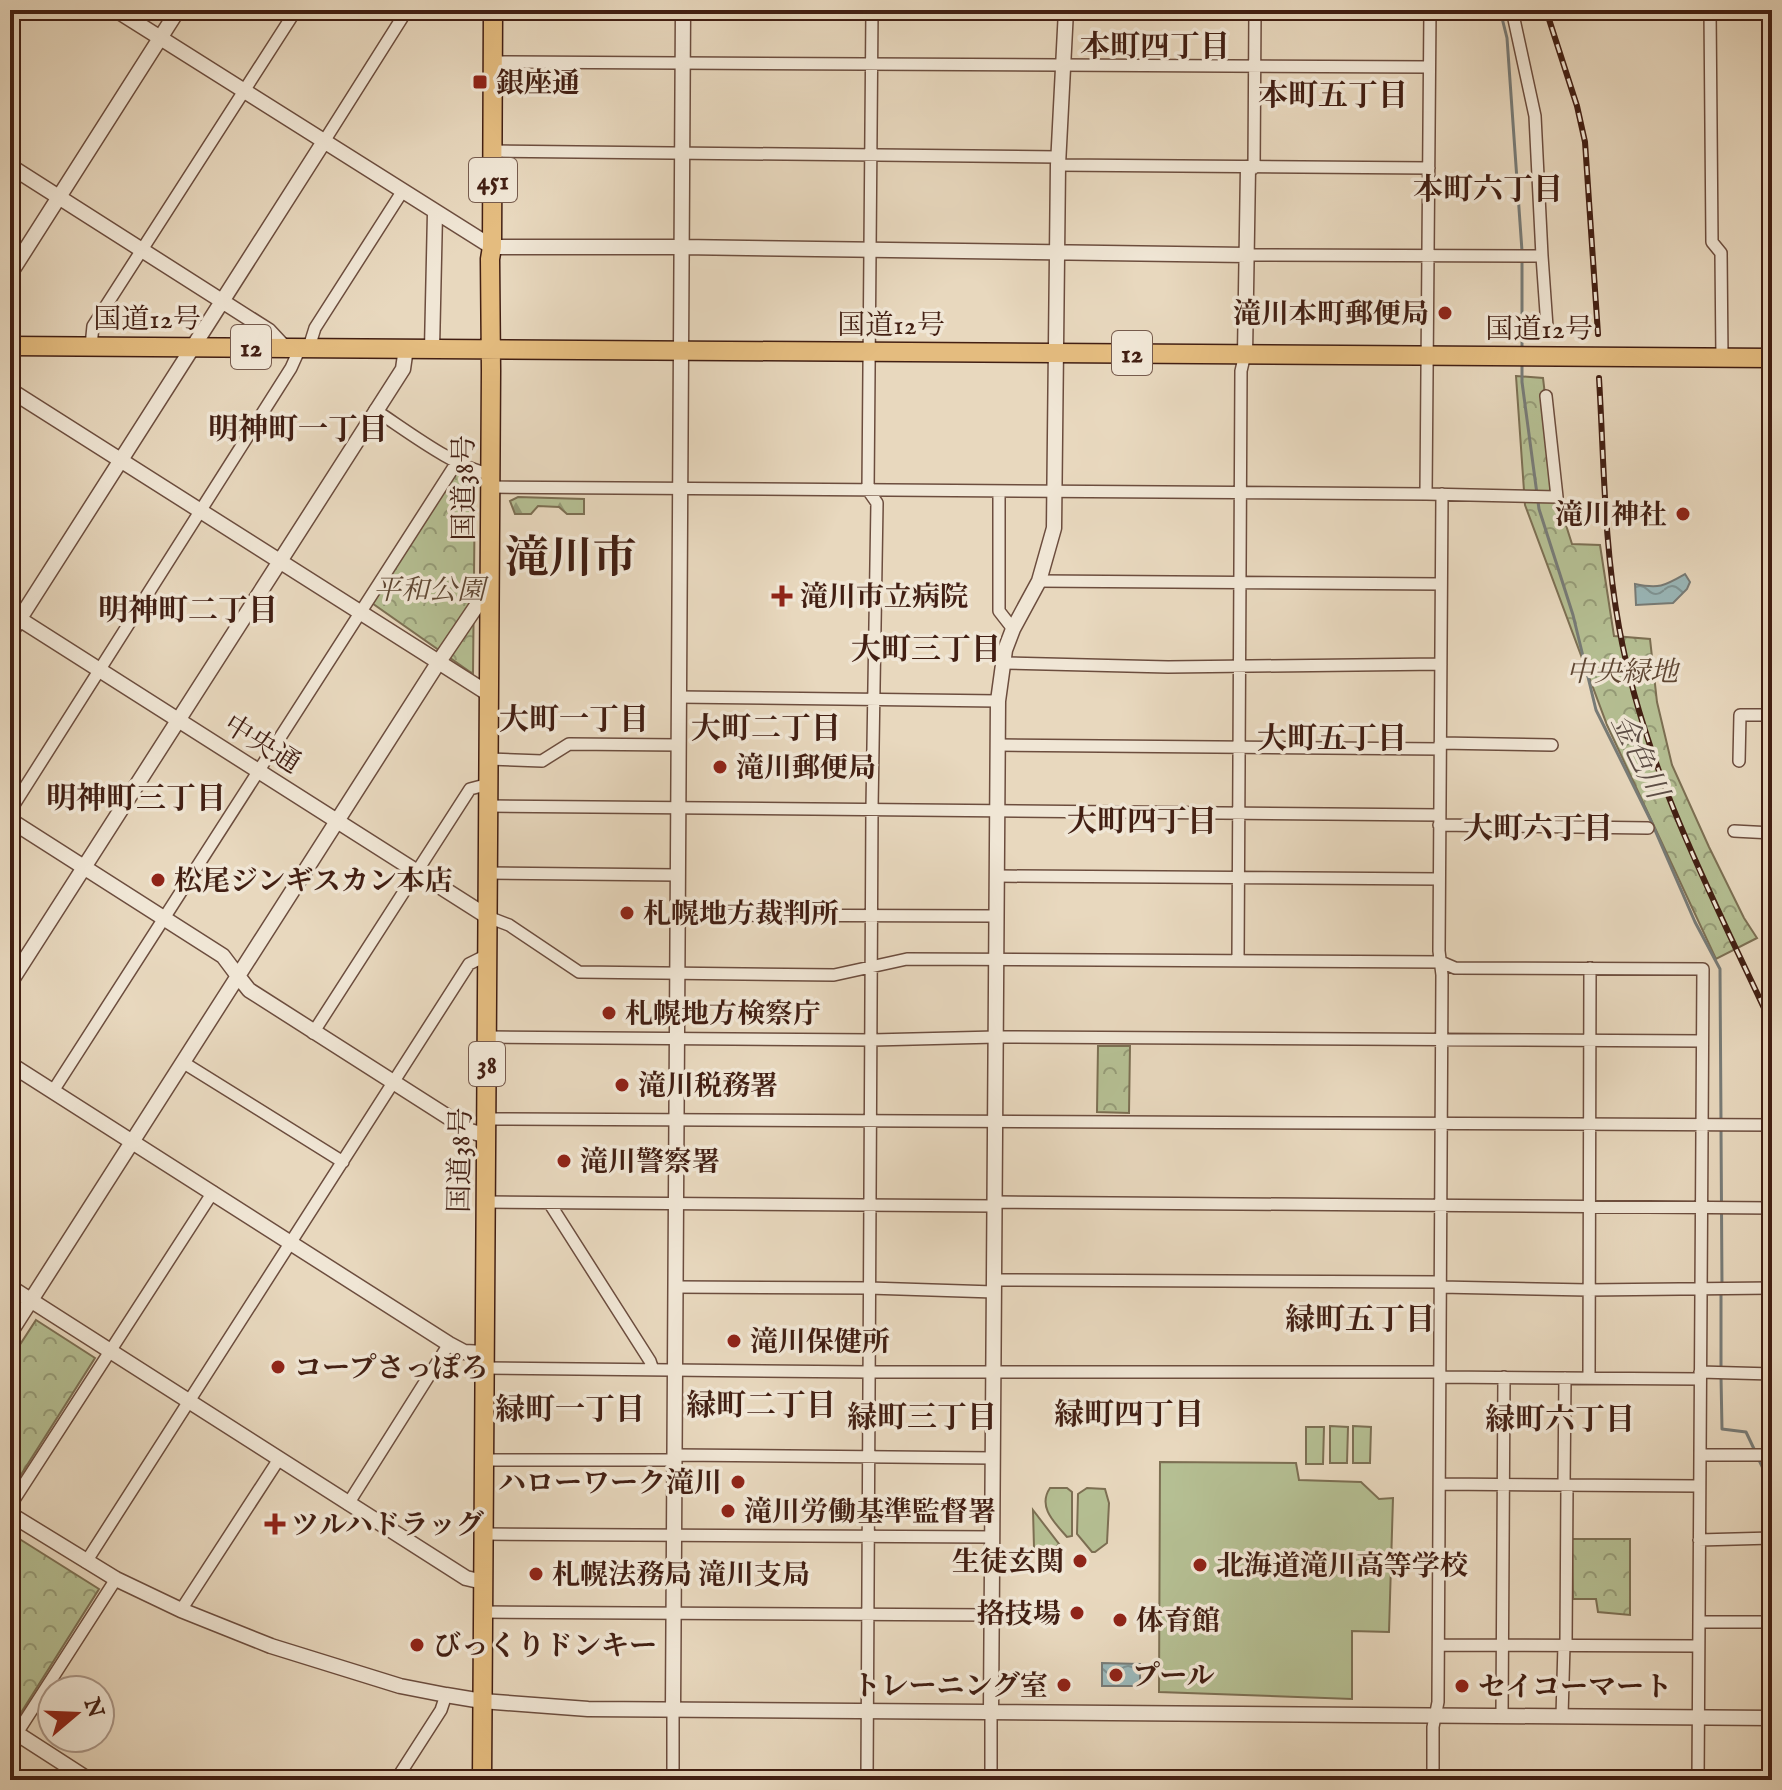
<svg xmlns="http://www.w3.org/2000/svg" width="1782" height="1790" font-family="'IM FELL English','Noto Serif JP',serif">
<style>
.grass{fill:#b5bf93;stroke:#7c6f53;stroke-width:2}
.forest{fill:url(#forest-firs);stroke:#7c6f53;stroke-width:2}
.park{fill:url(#park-crowns);stroke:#7c6f53;stroke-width:2}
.water{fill:url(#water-waves);stroke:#777b77;stroke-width:2}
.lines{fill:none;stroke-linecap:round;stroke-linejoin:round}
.stream{stroke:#777b77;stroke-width:3}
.minor-casing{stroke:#6c4d3e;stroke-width:14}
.tertiary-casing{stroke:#6c4d3e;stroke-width:17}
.trunk-casing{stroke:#421f13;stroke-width:21}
.minor{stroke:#f0e6d5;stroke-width:11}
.tertiary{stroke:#f0e6d5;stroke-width:14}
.trunk{stroke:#e4bc7f;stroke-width:18}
.rail-casing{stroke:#421f13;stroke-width:6}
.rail{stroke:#f0e6d5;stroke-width:3;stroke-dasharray:9;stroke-linecap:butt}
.poi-dot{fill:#8f2418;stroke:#f0e6d5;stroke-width:3}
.labels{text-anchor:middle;stroke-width:7;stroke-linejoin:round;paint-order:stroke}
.shield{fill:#f0e6d5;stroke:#765b4d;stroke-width:2}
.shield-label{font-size:26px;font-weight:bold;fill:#421f13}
.poi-label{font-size:28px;font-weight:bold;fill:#421f13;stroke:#f0e6d5;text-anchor:start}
.street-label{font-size:28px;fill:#421f13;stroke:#f0e6d5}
.park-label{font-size:28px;font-style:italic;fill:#5f4733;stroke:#f0e6d5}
.neighbourhood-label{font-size:30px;font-weight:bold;fill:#421f13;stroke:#f0e6d5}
.water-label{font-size:30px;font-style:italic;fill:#5c4d45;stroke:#f0e6d5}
.town-label{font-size:44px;font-weight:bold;fill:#421f13;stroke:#f0e6d5}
</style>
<defs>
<pattern id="forest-firs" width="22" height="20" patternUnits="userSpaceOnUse" patternTransform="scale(2)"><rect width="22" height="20" fill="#b5bf93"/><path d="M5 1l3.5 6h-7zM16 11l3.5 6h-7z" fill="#959b77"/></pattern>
<pattern id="park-crowns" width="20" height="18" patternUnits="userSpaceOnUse" patternTransform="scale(2)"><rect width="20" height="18" fill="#b5bf93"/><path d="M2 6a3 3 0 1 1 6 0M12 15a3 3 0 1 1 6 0" fill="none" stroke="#959b77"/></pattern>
<pattern id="water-waves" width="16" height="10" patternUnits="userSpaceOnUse" patternTransform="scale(2)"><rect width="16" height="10" fill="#9ab8ba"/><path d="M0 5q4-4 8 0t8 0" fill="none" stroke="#7f9596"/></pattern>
</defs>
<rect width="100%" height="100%" fill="#e8d8be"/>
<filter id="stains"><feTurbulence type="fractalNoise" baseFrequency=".0025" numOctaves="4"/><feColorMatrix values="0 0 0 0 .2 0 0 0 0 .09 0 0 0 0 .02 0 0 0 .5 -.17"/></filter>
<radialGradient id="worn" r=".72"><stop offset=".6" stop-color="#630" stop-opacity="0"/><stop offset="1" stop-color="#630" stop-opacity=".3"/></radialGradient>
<path class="grass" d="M1763,10H1772V143H1766Z
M1330,1426L1348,1427L1347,1463H1330Z
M1353,1426L1371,1427L1370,1463H1353Z
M1306,1427H1324L1323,1464H1306Z
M1160,1462L1296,1463L1299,1480L1361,1482L1379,1499L1393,1498L1389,1632L1352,1631V1699L1159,1692Z
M1050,1488H1067L1072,1492V1536L1067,1537C1055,1523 1037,1507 1050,1488Z
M1087,1488L1105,1489L1109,1503L1107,1543L1095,1552H1092L1077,1534L1078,1494Z
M1033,1510L1059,1544L1056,1547L1034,1548Z"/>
<path class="forest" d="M518,497L584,499V514H567L559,507L538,506L531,514H515L510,501Z"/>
<path class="park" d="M1516,376L1543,378L1557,497L1572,544L1600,545L1614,636L1650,639L1657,702L1672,765L1709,847L1744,918L1757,938L1716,959L1607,725L1525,505Z
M456,467L475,478L473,674L369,601Z
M1098,1046H1130L1129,1113L1097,1112Z
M36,1320L95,1358L10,1492V1360Z
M10,1533L99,1589L17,1719L10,1714Z
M1572,1539H1630V1615L1598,1612L1596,1599H1573Z"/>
<path class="water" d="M1685,574L1690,582L1687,589L1673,603L1636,605L1635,584C1659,589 1664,586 1685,574Z
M1102,1663L1140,1664V1686H1102Z"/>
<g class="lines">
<path class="stream" d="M1500,10L1507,38L1522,251
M1522,351V259
M1522,363V382L1539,509L1573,615L1596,710L1651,821L1695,922L1720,969L1721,1122
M1721,1129L1722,1286
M1721,1370V1293
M1721,1377L1722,1429L1746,1432L1755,1451
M1758,1458L1772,1487"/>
<defs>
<path id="minor" d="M1710,10L1712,242L1721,253L1722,357
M493,62L1429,67
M323,143L407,10
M493,151L1058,157
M1058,165L1429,168
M1254,168L1255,10
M1247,255L1542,256L1535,116L1512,10
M1542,256L1547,327
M91,346L93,326L296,10
M309,347L315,328L402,192
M375,410C406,430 456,469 491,474
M491,487L1426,494L1557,497L1546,396
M999,492V611L1013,629
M1426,494L1430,10
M1039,581L1441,584
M1003,663L1168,667L1441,664
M678,697L998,701
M1440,743L1552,745
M998,745L1440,749
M489,759L542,761L569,744L678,745
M1739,761L1740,715H1772
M489,806L1439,815
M10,811L291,368L300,348
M1439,825L1648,828
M1734,831L1772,833
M488,873L677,875
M998,876L1439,879
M677,915L997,916
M488,917L509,925L579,972L834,975L907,959L1441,962L1455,968L1703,969L1698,1780
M1238,960L1241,371L1245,354
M313,1033L470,789L489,784
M488,1037L872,1040L996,1037L1702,1041
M184,1063L343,1162
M53,1091L457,462
M487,1119L1772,1125
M486,1202L995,1206
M995,1202L1772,1208
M550,1204L650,1361L653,1370
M995,1280L1440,1282
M675,1287L869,1288L994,1292
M1440,1287L1588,1290L1772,1288
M485,1368L869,1372H1440
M1700,1372L1772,1374
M1440,1377L1700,1379
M1589,1378L1590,968
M674,1455L993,1458
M1700,1455H1772
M484,1460H674
M1440,1484L1699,1486
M1564,1485L1565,1378
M348,1504L449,1344
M10,1506L213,1192
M484,1534L993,1537
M1699,1540L1772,1538
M86,1562L469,964L487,955
M181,1610L279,1459
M483,1612L992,1615
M1699,1622H1772
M1439,1645L1698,1646
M1566,1645L1567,1485
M991,1712V1780
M1502,1716L1504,1377
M1562,1716L1564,1645
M17,1733L116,1579
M396,1780L441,1710L446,1695
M673,1780V1710
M867,1780L872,808L877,503L868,490L872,10
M1433,1780V1727L1438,1702L1442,975L1439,951L1442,494"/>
<path id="tertiary" d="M116,10L492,247H682L1247,255
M10,166L269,331L284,347
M10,274L178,10
M432,349L435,213
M1245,354L1248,168
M10,390L489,694
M10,613L488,917
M10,634L323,143
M10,820L223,956L238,976L10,1333
M10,983L403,369L406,348
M10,1064L449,1344L464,1352L485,1353
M487,1136L470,1131L249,990L238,976L438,663L490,586
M10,1287L466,1578L483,1582
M10,1514L116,1579L181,1610L271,1646L400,1686L446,1695L482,1701L588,1709L1772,1718
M673,1710L683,10
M991,1712L998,701L1005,650L1013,629L1039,581L1054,528L1058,165L1066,10
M10,1729L89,1780"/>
<path id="trunk" d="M10,346L1772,358
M482,1780L491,371L490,259L492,247L493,10"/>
</defs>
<use href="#minor" class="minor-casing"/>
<use href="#tertiary" class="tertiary-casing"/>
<use href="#trunk" class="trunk-casing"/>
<use href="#minor" class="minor"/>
<use href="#tertiary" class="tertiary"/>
<use href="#trunk" class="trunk"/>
<defs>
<path id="rail" d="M1546,10L1577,106L1585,142L1598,334
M1599,378C1604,461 1604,545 1619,627C1644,768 1712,896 1772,1025"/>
</defs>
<use href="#rail" class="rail-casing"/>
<use href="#rail" class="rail"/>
</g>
<g class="poi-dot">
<rect x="472" y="74" width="16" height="16" rx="4"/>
<circle cx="1445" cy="313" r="8"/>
<circle cx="1683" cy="514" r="8"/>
<path d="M778 584h8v8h8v8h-8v8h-8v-8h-8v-8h8z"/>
<circle cx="720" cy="767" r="8"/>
<circle cx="158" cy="880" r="8"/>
<circle cx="627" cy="913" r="8"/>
<circle cx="609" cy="1013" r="8"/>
<circle cx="622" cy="1085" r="8"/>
<circle cx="564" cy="1161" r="8"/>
<circle cx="734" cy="1341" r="8"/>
<circle cx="278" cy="1367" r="8"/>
<circle cx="738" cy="1482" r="8"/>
<circle cx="728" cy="1511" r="8"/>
<path d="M271 1512h8v8h8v8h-8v8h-8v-8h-8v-8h8z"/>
<circle cx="1080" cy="1561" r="8"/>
<circle cx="1200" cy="1565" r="8"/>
<circle cx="536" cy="1574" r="8"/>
<circle cx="1077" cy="1613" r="8"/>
<circle cx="1120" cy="1620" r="8"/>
<circle cx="417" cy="1645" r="8"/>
<circle cx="1116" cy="1675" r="8"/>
<circle cx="1064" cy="1685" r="8"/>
<circle cx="1462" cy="1686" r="8"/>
</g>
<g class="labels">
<g class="shield">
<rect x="469" y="158" width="48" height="44" rx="6"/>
<rect x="231" y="325" width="40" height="44" rx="6"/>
<rect x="1112" y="331" width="40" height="44" rx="6"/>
<rect x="469" y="1042" width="36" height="44" rx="6"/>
</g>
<g class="shield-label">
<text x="493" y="189">451</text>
<text x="251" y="356">12</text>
<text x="1132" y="362">12</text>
<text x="487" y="1073">38</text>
</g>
<g class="poi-label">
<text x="496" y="92">銀座通</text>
<text x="1429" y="323" text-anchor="end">滝川本町郵便局</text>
<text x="1667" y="524" text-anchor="end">滝川神社</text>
<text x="800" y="606">滝川市立病院</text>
<text x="736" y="777">滝川郵便局</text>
<text x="174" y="890">松尾ジンギスカン本店</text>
<text x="643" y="923">札幌地方裁判所</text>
<text x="625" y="1023">札幌地方検察庁</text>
<text x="638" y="1095">滝川税務署</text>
<text x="580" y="1171">滝川警察署</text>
<text x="750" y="1351">滝川保健所</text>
<text x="294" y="1377">コープさっぽろ</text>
<text x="722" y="1492" text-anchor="end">ハローワーク滝川</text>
<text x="744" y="1521">滝川労働基準監督署</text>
<text x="291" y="1534">ツルハドラッグ</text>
<text x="1064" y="1571" text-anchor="end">生徒玄関</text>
<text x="1216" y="1575">北海道滝川高等学校</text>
<text x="552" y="1584">札幌法務局 滝川支局</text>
<text x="1061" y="1623" text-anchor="end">挌技場</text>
<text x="1136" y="1630">体育館</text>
<text x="433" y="1655">びっくりドンキー</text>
<text x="1132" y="1685">プール</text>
<text x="1048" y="1695" text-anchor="end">トレーニング室</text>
<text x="1478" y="1696">セイコーマート</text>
</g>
<g class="street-label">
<text x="147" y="328">国道12号</text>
<text x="891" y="334">国道12号</text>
<text x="1539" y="338">国道12号</text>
<text transform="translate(463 488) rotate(-90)" y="10">国道38号</text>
<text transform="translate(263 743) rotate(32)" y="10">中央通</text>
<text transform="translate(459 1160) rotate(-89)" y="10">国道38号</text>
</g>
<g class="park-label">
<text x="429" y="599">平和公園</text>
<text x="1622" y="681">中央緑地</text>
</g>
<g class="neighbourhood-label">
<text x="1155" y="56">本町四丁目</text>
<text x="1333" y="105">本町五丁目</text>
<text x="1488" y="199">本町六丁目</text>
<text x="298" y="439">明神町一丁目</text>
<text x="188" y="620">明神町二丁目</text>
<text x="926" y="659">大町三丁目</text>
<text x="574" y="729">大町一丁目</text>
<text x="766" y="738">大町二丁目</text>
<text x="1332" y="748">大町五丁目</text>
<text x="136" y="808">明神町三丁目</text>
<text x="1142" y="831">大町四丁目</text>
<text x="1538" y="838">大町六丁目</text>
<text x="1360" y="1329">緑町五丁目</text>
<text x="761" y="1415">緑町二丁目</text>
<text x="570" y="1419">緑町一丁目</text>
<text x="1129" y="1424">緑町四丁目</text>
<text x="922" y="1427">緑町三丁目</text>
<text x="1560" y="1429">緑町六丁目</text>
</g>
<g class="water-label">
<text transform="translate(1640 756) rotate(64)" y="10">金色川</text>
</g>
<g class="town-label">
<text x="571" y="572">滝川市</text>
</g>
</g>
<rect width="1782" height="1790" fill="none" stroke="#e8d8be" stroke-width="40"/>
<rect x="12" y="12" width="1758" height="1766" fill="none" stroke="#421f13" stroke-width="4"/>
<rect x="20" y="20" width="1742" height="1750" fill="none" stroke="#421f13" stroke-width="2"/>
<g transform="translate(76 1714) rotate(71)"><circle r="38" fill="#f0e6d5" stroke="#aa9687" stroke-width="2"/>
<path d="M0-6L14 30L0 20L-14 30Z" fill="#8f2418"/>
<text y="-12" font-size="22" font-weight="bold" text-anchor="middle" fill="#421f13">N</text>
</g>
<rect width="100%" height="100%" filter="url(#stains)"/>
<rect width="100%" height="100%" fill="url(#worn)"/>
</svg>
